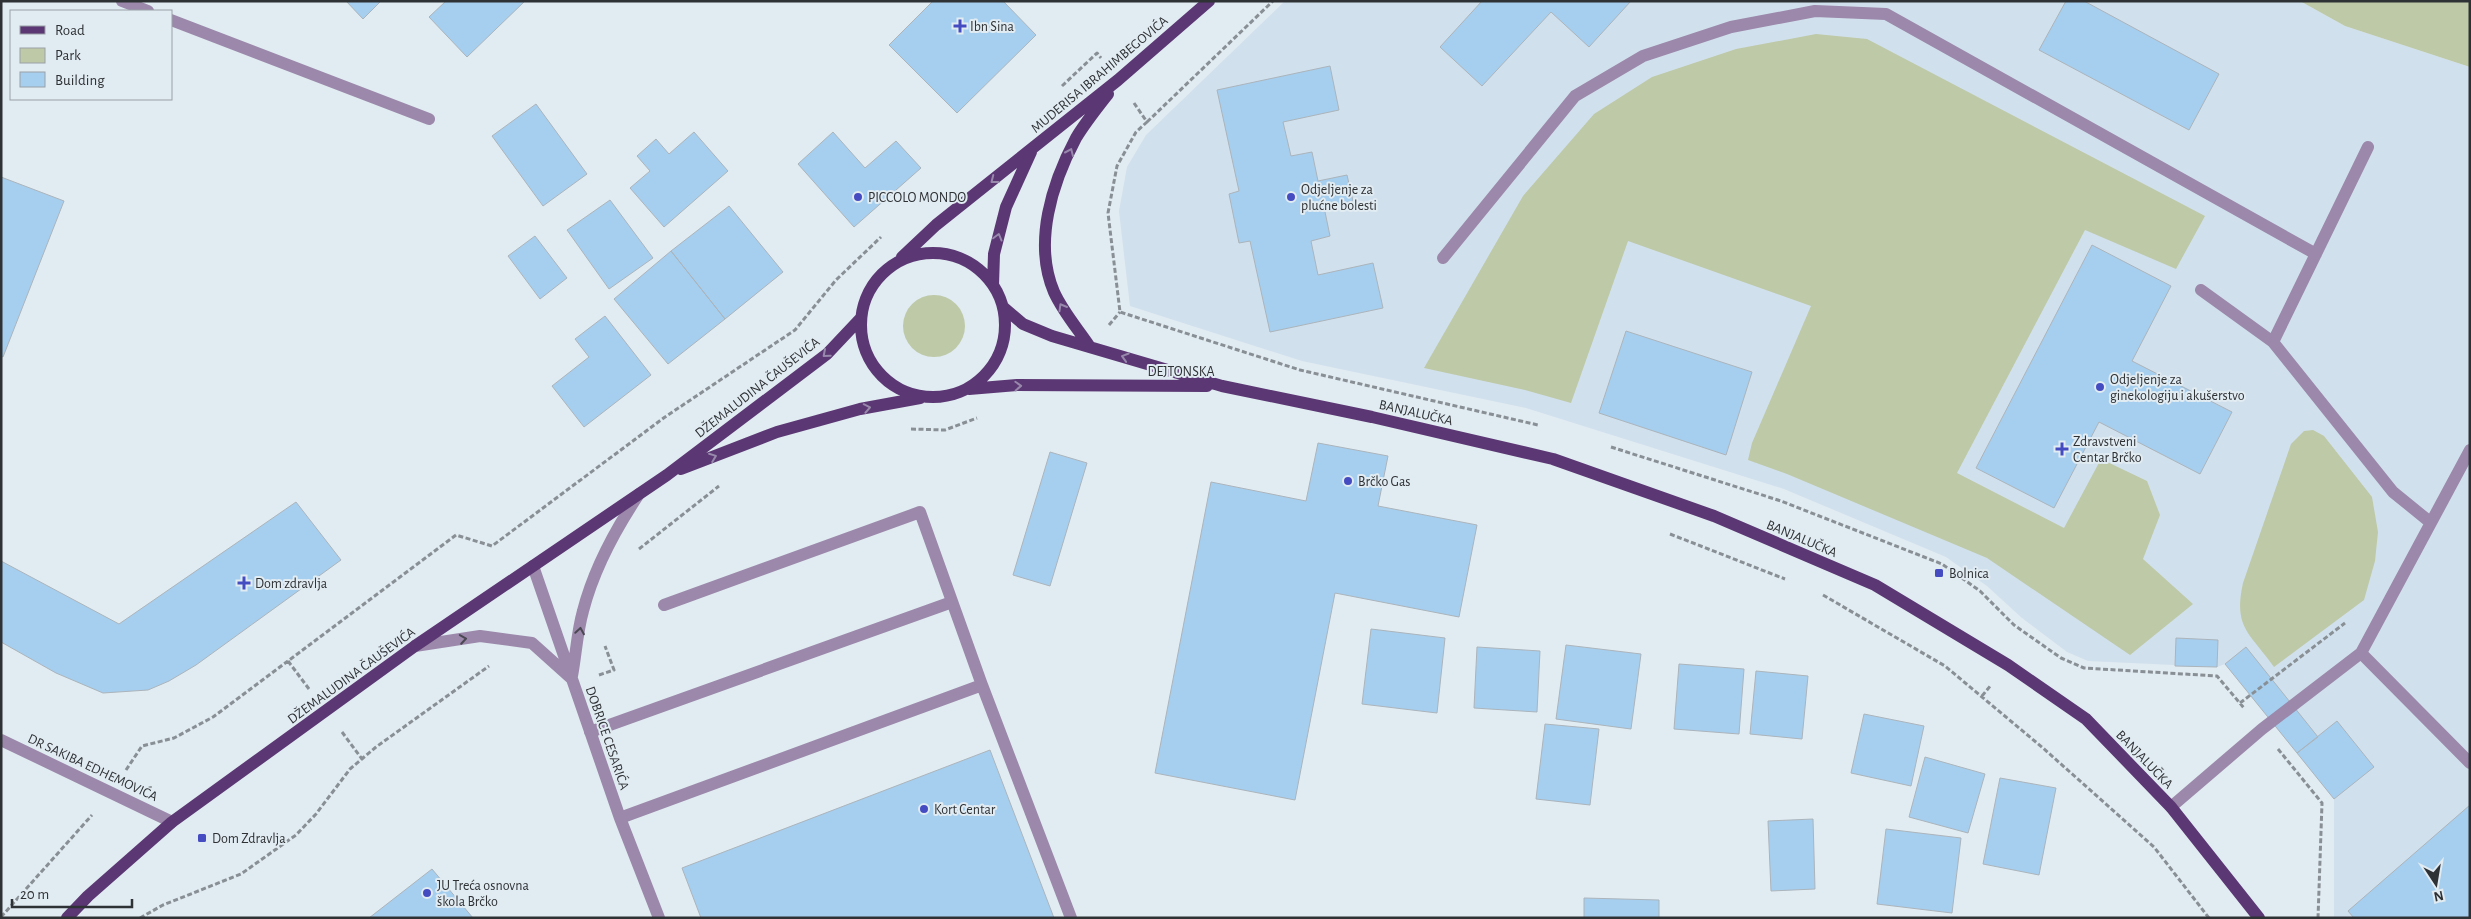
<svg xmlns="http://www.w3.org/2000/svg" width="2471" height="919" font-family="'Alegreya Sans',sans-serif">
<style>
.built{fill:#d1e0ed}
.green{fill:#bec9a7}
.building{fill:#a6cfef;stroke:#abb4bb}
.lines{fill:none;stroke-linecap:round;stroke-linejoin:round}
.path{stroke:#899095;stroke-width:3;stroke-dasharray:5 2.5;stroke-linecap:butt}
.minor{stroke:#9b88aa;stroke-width:12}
.major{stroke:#5b3773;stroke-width:12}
.oneway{stroke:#9788ac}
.oneway2{stroke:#4a4852}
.poi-dot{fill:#454cc1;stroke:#e1ebf2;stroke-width:2}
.labels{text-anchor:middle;stroke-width:4;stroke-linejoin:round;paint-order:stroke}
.poi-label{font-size:14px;fill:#2f3235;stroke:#e1ebf2;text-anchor:start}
.street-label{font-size:14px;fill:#2f3235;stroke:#e1ebf2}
</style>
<rect width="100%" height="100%" fill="#e1ebf2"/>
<path class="built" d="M1285,1H2300L2345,26L2470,67V918H2334V799L2225,664L2217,667L2088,661L2067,652L2022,618L1987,586L1946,557L1784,489L1526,408L1302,361L1130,306L1119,211L1127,167L1146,135Z"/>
<path class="green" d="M2300,1H2470V67L2345,26Z
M1816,34L1867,39L2205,216L2176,269L2085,230L1957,473L2064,528L2101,459L2147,481L2160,515L2143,559L2193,604L2130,655L1987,558L1787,474L1748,460L1752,443L1811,306L1628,241L1571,403L1525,390L1424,368L1523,196L1594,114L1652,77L1736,49Z
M903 326a31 31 0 1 1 62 0a31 31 0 1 1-62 0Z
M2313,430L2324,436L2372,497L2378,532L2375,561L2364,600L2274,667C2250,633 2233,628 2243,583L2291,444L2304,431Z"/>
<path class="building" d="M346,1H381L363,19Z
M446,1H525L467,57L429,17Z
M933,1H1003L1036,35L957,113L889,45Z
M1482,1H1631L1589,47L1551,12L1482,86L1440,47Z
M2066,1H2084L2219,74L2189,130L2039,50Z
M1330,66L1339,110L1283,122L1291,156L1312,152L1318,181L1347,175L1353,201L1324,207L1330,236L1311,241L1318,275L1373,263L1383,308L1270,332L1250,241L1239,243L1229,194L1239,191L1217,90Z
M536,104L587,174L543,206L492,136Z
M694,132L728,171L664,227L630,188L650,171L637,156L656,139L669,154Z
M833,132L865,168L896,141L921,168L854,227L798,164Z
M1,177L64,201L3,357L1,356Z
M610,200L653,258L609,289L567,230Z
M729,206L783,272L725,319L671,251Z
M535,236L567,278L540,299L508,256Z
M2092,245L2171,286L2132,361L2232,412L2200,474L2099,422L2054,508L1976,468Z
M671,251L725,319L668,364L614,299Z
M605,316L651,375L584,427L552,386L589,357L575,339Z
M1626,331L1752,372L1726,455L1599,413Z
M1318,443L1388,456L1378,506L1477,525L1459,617L1335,593L1295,800L1155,773L1211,482L1306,501Z
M1050,452L1087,463L1050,586L1013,575Z
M296,502L341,560L196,665L169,681L148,690L103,693L56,673L1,642V561L119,624Z
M1371,629L1445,638L1437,713L1362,704Z
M2176,638L2218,640L2217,667L2175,666Z
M1566,645L1641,654L1631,729L1556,719Z
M1477,647L1540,651L1537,712L1474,708Z
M2246,647L2318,737L2297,753L2225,664Z
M1679,664L1744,669L1739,734L1674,729Z
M1756,671L1808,676L1802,739L1750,734Z
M1864,714L1924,726L1911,786L1851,773Z
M2337,721L2374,767L2334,799L2297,753Z
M1545,724L1599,729L1590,805L1536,799Z
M990,750L1054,918H701L682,868Z
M1925,757L1985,774L1968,833L1909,817Z
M2000,778L2056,788L2039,875L1983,864Z
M2470,805V918H2354L2348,911Z
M1813,819L1815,889L1771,891L1768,821Z
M1886,829L1961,838L1952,913L1877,904Z
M432,869L473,918H369Z
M1584,898L1659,900V918H1584Z"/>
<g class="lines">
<path class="path" d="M1062,86L1097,53L1101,58
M1134,103L1147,122L1136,132L1117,166L1108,213L1120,312L1300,370L1538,425
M1147,122L1273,1
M1109,325L1120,312
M911,429L945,430L977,418
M1611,447L1781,501L1942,564L1980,591L2014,625L2061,658L2084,668L2217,676L2244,708
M1670,534L1785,579
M639,549L719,486
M1823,595L1945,666L2043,748L2154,847L2209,918
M599,675L614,670L605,646
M309,689L288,661L456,535L492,546L665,417L795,330L836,280L881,237
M1982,696L1991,685
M2240,703L2345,623
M342,732L362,759
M2278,749L2322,803L2318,918
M126,770L142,746L174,738L213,717L288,661
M1,917L92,815
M140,918L163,905L241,874L296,835L316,814L350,769L376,747L489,666"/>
<path class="minor" d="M122,1L148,11
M171,20L429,119
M1443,258L1575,96L1643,56L1731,27L1815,11L1886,14L2316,254
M2201,290L2273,342L2393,492L2430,522
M2273,342L2368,147
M2470,450L2361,653L2470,763
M533,566L620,818L659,918
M415,646L480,636L532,643L571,678
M572,676C576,655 577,632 583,611C594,568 615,530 639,494
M982,685L1071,918
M590,732L952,602
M1,740L172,822
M2171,807L2262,729L2361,653
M620,818L982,685L920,512L664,605"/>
<path class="major" d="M861 325a72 72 0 1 1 144 0a72 72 0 1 1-144 0Z
M902,257L936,225L1118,80L1209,1
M993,285L994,254L1006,207L1031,152
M1003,307L1023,324L1052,336L1222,386L1372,417L1553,459L1714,516L1875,585L2008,665L2086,719L2171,807L2259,918
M1090,347C1078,329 1063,312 1054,292C1033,243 1052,183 1076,138C1085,123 1097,108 1108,94
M969,389L1017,385L1207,386
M681,469L777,432L860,409L920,398
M67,918L88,896L172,822L415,646L667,475L827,354L860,319"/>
</g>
<defs><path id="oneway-chevron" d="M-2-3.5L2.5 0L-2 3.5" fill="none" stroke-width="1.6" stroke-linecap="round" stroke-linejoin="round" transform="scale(1.25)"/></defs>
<g class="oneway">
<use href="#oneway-chevron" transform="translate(1070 152) rotate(-66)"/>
<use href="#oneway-chevron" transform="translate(994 180) rotate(142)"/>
<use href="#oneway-chevron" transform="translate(998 237) rotate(-75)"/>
<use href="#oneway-chevron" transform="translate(1062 307) rotate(-120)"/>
<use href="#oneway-chevron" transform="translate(826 354) rotate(139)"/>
<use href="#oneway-chevron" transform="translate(1125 357) rotate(-163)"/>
<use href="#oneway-chevron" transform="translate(1018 386) rotate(-2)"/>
<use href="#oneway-chevron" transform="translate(867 408) rotate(-11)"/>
<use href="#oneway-chevron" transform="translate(713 457) rotate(-21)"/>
</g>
<g class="oneway2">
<use href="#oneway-chevron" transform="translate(580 631) rotate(-81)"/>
<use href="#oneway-chevron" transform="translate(463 639) rotate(-9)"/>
</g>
<g class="poi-dot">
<path d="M957.5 18.5h5v5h5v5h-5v5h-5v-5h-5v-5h5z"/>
<circle cx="858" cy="197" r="5"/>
<circle cx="1291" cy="197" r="5"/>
<circle cx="2100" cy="387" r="5"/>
<path d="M2059.5 441.5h5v5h5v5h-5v5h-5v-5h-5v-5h5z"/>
<circle cx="1348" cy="481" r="5"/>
<rect x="1934" y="568" width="10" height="10" rx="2.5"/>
<path d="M241.5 575.5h5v5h5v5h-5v5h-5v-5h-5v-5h5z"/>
<circle cx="924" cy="809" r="5"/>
<rect x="197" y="833" width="10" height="10" rx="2.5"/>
<circle cx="427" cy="893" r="5"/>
</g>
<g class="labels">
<g class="poi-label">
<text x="970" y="31">Ibn Sina</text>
<text x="1301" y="194">Odjeljenje za<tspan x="1301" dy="16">plućne bolesti</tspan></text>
<text x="868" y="202">PICCOLO MONDO</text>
<text x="2110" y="384">Odjeljenje za<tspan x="2110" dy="16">ginekologiju i akušerstvo</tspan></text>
<text x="2073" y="446">Zdravstveni<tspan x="2073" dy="16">Centar Brčko</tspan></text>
<text x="1358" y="486">Brčko Gas</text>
<text x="1949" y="578">Bolnica</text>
<text x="255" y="588">Dom zdravlja</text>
<text x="934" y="814">Kort Centar</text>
<text x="212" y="843">Dom Zdravlja</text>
<text x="437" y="890">JU Treća osnovna<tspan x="437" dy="16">škola Brčko</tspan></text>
</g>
<g class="street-label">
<text transform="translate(1099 74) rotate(-40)" y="5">MUDERISA IBRAHIMBEGOVIĆA</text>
<text x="1181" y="376">DEJTONSKA</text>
<text transform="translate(757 387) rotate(-38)" y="5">DŽEMALUDINA ČAUŠEVIĆA</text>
<text transform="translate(1416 412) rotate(13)" y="5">BANJALUČKA</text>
<text transform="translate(1802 538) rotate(23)" y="5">BANJALUČKA</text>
<text transform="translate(351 675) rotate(-36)" y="5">DŽEMALUDINA ČAUŠEVIĆA</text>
<text transform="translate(608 738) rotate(71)" y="5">DOBRICE CESARIĆA</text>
<text transform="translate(2145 759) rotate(46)" y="5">BANJALUČKA</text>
<text transform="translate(93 767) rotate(25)" y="5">DR SAKIBA EDHEMOVIĆA</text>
</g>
</g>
<rect width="2471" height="919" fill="none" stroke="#2f3235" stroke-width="5"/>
<rect x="10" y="10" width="162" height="90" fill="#e1ebf2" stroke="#9aa1a6"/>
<rect x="20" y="26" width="25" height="8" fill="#5b3773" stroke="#9aa1a6"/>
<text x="55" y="35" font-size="15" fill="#2f3235">Road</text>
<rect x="20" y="48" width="25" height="15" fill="#bec9a7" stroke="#9aa1a6"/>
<text x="55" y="60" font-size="15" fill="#2f3235">Park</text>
<rect x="20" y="72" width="25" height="15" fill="#a6cfef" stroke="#9aa1a6"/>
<text x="55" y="85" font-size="15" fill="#2f3235">Building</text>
<g transform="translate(2436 884) rotate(168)" stroke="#e1ebf2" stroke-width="4" paint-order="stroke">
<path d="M0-4L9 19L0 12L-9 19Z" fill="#2f3235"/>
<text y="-8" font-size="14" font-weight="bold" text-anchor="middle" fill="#2f3235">N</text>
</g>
<path d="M12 899v8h120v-8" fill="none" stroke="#2f3235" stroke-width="2.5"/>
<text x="20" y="899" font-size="15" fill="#2f3235" stroke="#e1ebf2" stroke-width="4" paint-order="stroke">20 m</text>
</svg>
